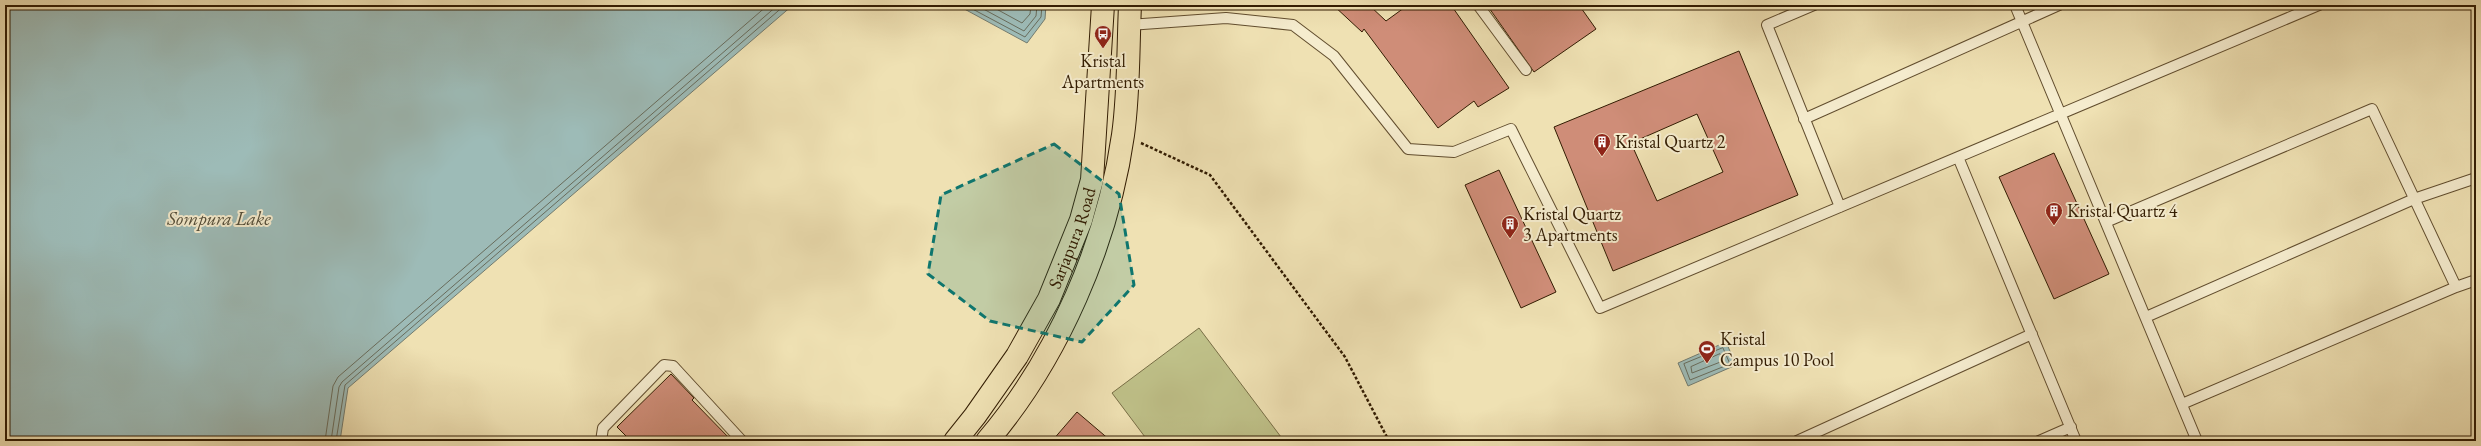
<svg xmlns="http://www.w3.org/2000/svg" width="2481" height="446" font-family="'EB Garamond',serif">
<style>
.green{fill:#bfc189;stroke:#786e46}
.water{fill:#9dbbb7;stroke:#727b6f}
.lines{fill:none;stroke-linecap:round;stroke-linejoin:round}
.shore{stroke:#686c5c;stroke-width:1}
.building{fill:#cf8d78;stroke:#321c02;fill-rule:evenodd}
.service-casing{stroke:#614d2e;stroke-width:12}
.primary-casing{stroke:#321c02;stroke-width:24}
.path{stroke:#321c02;stroke-width:2.5;stroke-dasharray:3 2;stroke-linecap:butt}
.service{stroke:#f5ecce;stroke-width:10}
.primary{stroke:#efe1b3;stroke-width:22}
.marked{fill:#0f766e;fill-opacity:0.2;stroke:#0f766e;stroke-width:3;stroke-dasharray:8 5;stroke-linejoin:round}
.labels{text-anchor:middle;stroke-width:4;stroke-linejoin:round;paint-order:stroke}
.poi-label{font-size:18px;fill:#321c02;stroke:#f5ecce;text-anchor:start}
.street-label{font-size:18px;fill:#321c02;stroke:#f5ecce}
.water-label{font-size:19px;font-style:italic;fill:#524c38;stroke:#f5ecce}
</style>
<rect width="100%" height="100%" fill="#efe1b3"/>
<filter id="stains"><feTurbulence type="fractalNoise" baseFrequency=".005" numOctaves="4"/><feColorMatrix values="0 0 0 0 .2 0 0 0 0 .09 0 0 0 0 .02 0 0 0 .5 -.17"/></filter>
<radialGradient id="worn" r=".72"><stop offset=".6" stop-color="#630" stop-opacity="0"/><stop offset="1" stop-color="#630" stop-opacity=".3"/></radialGradient>
<path class="green" d="M1199,328L1284,441H1148L1112,393Z"/>
<path class="water" d="M5,5H793L348,388L340,441H5Z
M957,5H1046L1045,19L1027,43Z
M1726,342L1736,365L1688,386L1678,363Z"/>
<g class="lines">
<path class="shore" d="M965,5L1025,37L1041,17L1042,5
M976,5L1024,31L1036,16L1037,5
M989,5L1022,23L1030,14L1031,5
M1723,348L1730,364L1690,380L1684,364Z
M1720,354L1723,361L1692,373L1691,367Z
M325,441L333,386L338,377L768,5
M331,441L339,387L342,382L778,5
M336,441L345,385L785,5"/>
</g>
<path class="building" d="M1333,5H1369L1386,21L1408,5H1451L1509,88L1478,107L1474,101L1438,128L1364,29L1362,32Z
M1487,5H1579L1596,29L1534,72Z
M1739,51L1798,195L1613,271L1554,127ZM1697,114L1723,172L1657,201L1631,143Z
M2054,153L2109,274L2054,299L1999,177Z
M1499,170L1556,292L1521,308L1465,185Z
M671,374L694,398L692,400L732,441H631L617,427Z
M1077,412L1111,441H1052Z"/>
<g class="lines">
<defs>
<path id="service" d="M1478,5L1526,70
M1814,5L1767,25L1840,207
M2015,5L2197,441
M1129,25L1226,18L1293,25L1334,56L1408,149L1454,152L1511,129L1600,308L2319,5
M1804,119L2059,5
M1958,157L2076,441
M2106,222L2372,109L2456,287L2182,404
M2456,287L2476,280
M2146,317L2414,199L2476,178
M601,441L603,428L664,365L673,366L742,441
M1797,441L2032,334
M2039,441L2071,427"/>
<g id="primary">
<path id="s1" d="M955,441L975,416L1017,356L1049,299L1081,220L1092,180L1103,5"/>
<path d="M987,441C1058,358 1108,242 1123,135C1129,93 1128,48 1130,5"/>
</g>
</defs>
<use href="#service" class="service-casing"/>
<use href="#primary" class="primary-casing"/>
<path class="path" d="M1141,143L1210,175L1345,357L1389,441"/>
<use href="#service" class="service"/>
<use href="#primary" class="primary"/>
</g>
<path class="marked" d="M1054,144L1119,194L1134,285L1082,342L990,321L928,274L941,195Z"/>
<defs>
<symbol id="bus-pin" viewBox="-11 -11 22 30"><path d="M0 17L-7.5 6A9.5 9.5 0 1 1 7.5 6Z" fill="#8f2418" stroke="#f5ecce"/><path d="M-5-6H5V4H4V6H2V4H-2V6H-4V4H-5ZM-3.5-4V0h7V-4ZM-3.5 1.2v1.5H-2V1.2ZM2 1.2v1.5H3.5V1.2Z" fill="#fff"/></symbol>
<symbol id="building-pin" viewBox="-11 -11 22 30"><path d="M0 17L-7.5 6A9.5 9.5 0 1 1 7.5 6Z" fill="#8f2418" stroke="#f5ecce"/><path d="M-4-6H4V6H1V3H-1V6H-4ZM-2.5-4.3h1.7v1.8h-1.7ZM.8-4.3h1.7v1.8H.8ZM-2.5-1h1.7V.8h-1.7ZM.8-1h1.7V.8H.8Z" fill="#fff"/></symbol>
<symbol id="stadium-pin" viewBox="-11 -11 22 30"><path d="M0 17L-7.5 6A9.5 9.5 0 1 1 7.5 6Z" fill="#8f2418" stroke="#f5ecce"/><path d="M0-5a6.5 5 0 1 0 0 10a6.5 5 0 1 0 0-10ZM-3.5-1.8h7v3.6h-7Z" fill="#fff"/></symbol>
</defs>
<g fill-rule="evenodd">
<use href="#bus-pin" x="1093" y="24" width="20" height="27"/>
<use href="#building-pin" x="1592" y="132" width="20" height="27"/>
<use href="#building-pin" x="2044" y="201" width="20" height="27"/>
<use href="#building-pin" x="1500" y="214" width="20" height="27"/>
<use href="#stadium-pin" x="1697" y="339" width="20" height="27"/>
</g>
<g class="labels">
<g class="poi-label">
<text x="1103" y="67" text-anchor="middle">Kristal<tspan x="1103" dy="21">Apartments</tspan></text>
<text x="1615" y="148">Kristal Quartz 2</text>
<text x="2067" y="217">Kristal Quartz 4</text>
<text x="1523" y="220">Kristal Quartz<tspan x="1523" dy="21">3 Apartments</tspan></text>
<text x="1720" y="345">Kristal<tspan x="1720" dy="21">Campus 10 Pool</tspan></text>
</g>
<g class="street-label">
<text dy="6" stroke="none"><textPath href="#s1" startOffset="236">Sarjapura Road</textPath></text>
</g>
<g class="water-label">
<text x="219" y="225">Sompura Lake</text>
</g>
</g>
<rect width="2481" height="446" fill="none" stroke="#efe1b3" stroke-width="20"/>
<rect x="6" y="6" width="2469" height="434" fill="none" stroke="#321c02" stroke-width="2"/>
<rect x="10" y="10" width="2461" height="426" fill="none" stroke="#321c02"/>
<rect width="100%" height="100%" filter="url(#stains)"/>
<rect width="100%" height="100%" fill="url(#worn)"/>
</svg>
